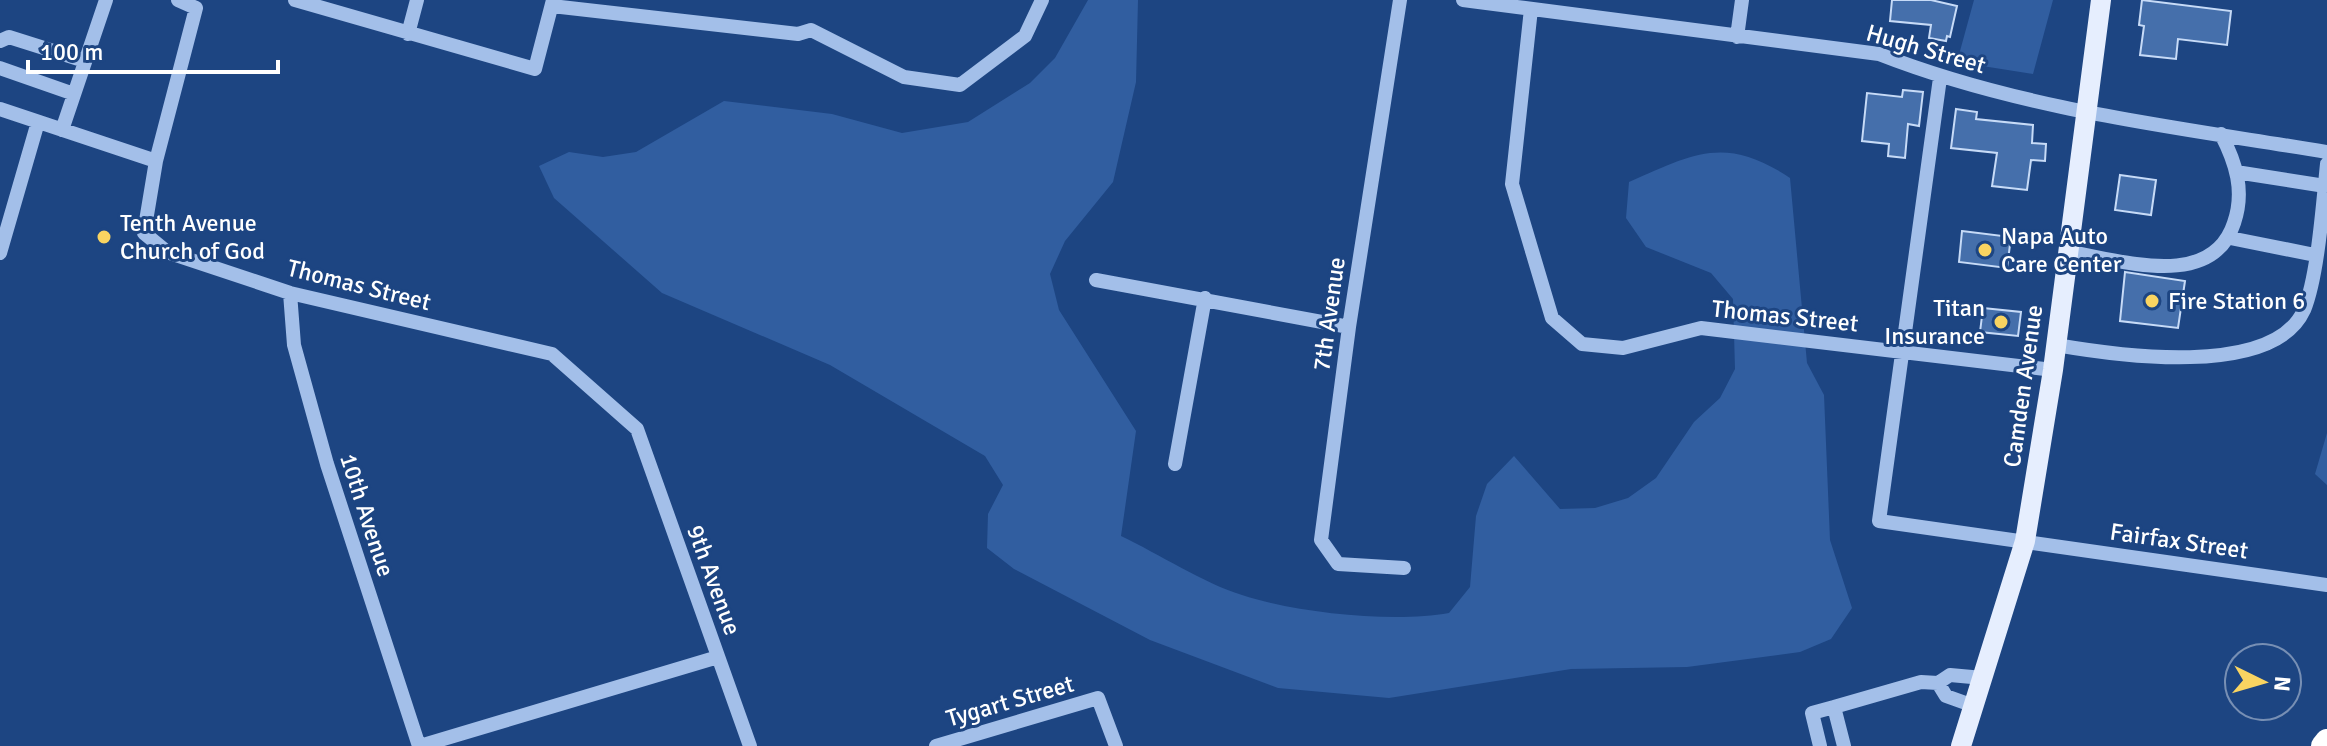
<svg xmlns="http://www.w3.org/2000/svg" width="2327" height="746" font-family="Signika,sans-serif">
<style>
.green{fill:#315ea0}
.building{fill:#456fab;stroke:#c7dbf7;stroke-width:2}
.lines{fill:none;stroke-linecap:round;stroke-linejoin:round}
.minor{stroke:#a3bfe9;stroke-width:14}
.major{stroke:#e6eefe;stroke-width:20}
.highway{stroke:#fff;stroke-width:24}
.poi-dot{fill:#f9d461;stroke:#1d4582;stroke-width:3}
.labels{text-anchor:middle;stroke-width:6;stroke-linejoin:round;paint-order:stroke}
.street-label{font-size:24px;fill:#fff;stroke:#1d4582}
.poi-label{font-size:24px;fill:#fff;stroke:#1d4582;text-anchor:start}
</style>
<rect width="100%" height="100%" fill="#1d4582"/>
<path class="green" d="M1088,0H1138L1136,82L1113,182L1065,241L1050,274L1059,310L1136,431L1121,536C1159,554 1203,583 1242,595C1297,613 1393,623 1449,613L1470,587L1476,516L1487,484L1514,456L1560,509L1595,508L1628,498L1656,478L1694,422L1720,398L1735,369L1733,299L1711,273L1646,247L1626,218L1629,182C1694,153 1726,135 1790,178L1807,363L1824,395L1830,540L1852,608L1831,639L1800,652L1687,667L1571,669L1389,698L1278,688L1150,640L1014,569L987,548L988,514L1003,485L985,456L830,365L662,293L554,198L539,166L569,152L603,157L636,152L724,101L832,114L902,133L968,122L1030,83L1055,58Z
M1974,0H2053L2033,74L1957,62Z
M2327,433V485L2315,474Z"/>
<path class="building" d="M1892,0H1931L1957,6L1950,37L1947,36L1946,41L1929,38L1931,25L1890,21Z
M2142,0L2231,11L2227,45L2178,39L2176,59L2140,55L2144,26L2139,25Z
M1903,90L1923,92L1919,126L1908,124L1905,158L1888,156L1889,144L1862,141L1867,93L1902,97Z
M1956,109L1977,112L1976,119L2033,125L2032,143L2046,144L2045,161L2031,160L2027,190L1992,186L1997,153L1951,148Z
M2120,175L2156,180L2151,215L2115,210Z
M1962,231L2011,237L2007,268L1959,262Z
M2125,272L2185,281L2178,328L2120,321Z
M1983,308L2021,312L2018,336L1980,332Z"/>
<g class="lines">
<path class="minor" d="M178,0L196,8
M295,0L535,69L553,0
M1400,0L1349,327L1321,540L1338,564L1404,568
M1463,0L1879,54C2022,110 2176,127 2327,152
M552,6L798,34L811,30L904,77L960,85L1025,36L1042,0
M196,8L156,161L144,233L167,252L290,293L552,354L637,429L750,746
M1531,9L1512,184L1552,318L1582,344L1623,348L1701,328L2053,370
M408,34L417,0
M1737,37L1742,0
M0,41L9,37L85,61
M0,68L74,94
M1940,78L1879,521L2327,585
M0,109L156,161
M62,130L106,0
M2236,172L2325,186
M2230,238L2315,255
M2069,252C2121,260 2212,291 2234,223C2245,191 2236,163 2221,134
M0,253L38,122
M1096,280L1349,327
M290,293L294,345L327,464L419,746
M2056,345C2114,355 2273,379 2304,310C2318,276 2323,202 2327,164
M1175,464L1205,298
M1938,683L1946,696L1974,706
M1834,707L1921,682L1938,683L1950,675L1983,678
M420,746L718,657
M936,746L1098,698L1116,746
M1820,746L1812,713L1834,707L1844,746"/>
<path class="major" d="M1961,746L2025,541L2053,370L2101,0"/>
<path class="highway" d="M2323,746L2327,741"/>
</g>
<g class="poi-dot">
<circle cx="104" cy="237" r="8"/>
<circle cx="1985" cy="250" r="8"/>
<circle cx="2152" cy="301" r="8"/>
<circle cx="2001" cy="322" r="8"/>
</g>
<g class="labels">
<g class="street-label">
<text transform="translate(1926 49) rotate(16)" y="8">Hugh Street</text>
<text transform="translate(359 285) rotate(14)" y="8">Thomas Street</text>
<text transform="translate(1329 314) rotate(-82)" y="8">7th Avenue</text>
<text transform="translate(1785 316) rotate(6)" y="8">Thomas Street</text>
<text transform="translate(2023 386) rotate(-82)" y="8">Camden Avenue</text>
<text transform="translate(367 515) rotate(72)" y="8">10th Avenue</text>
<text transform="translate(2179 541) rotate(8)" y="8">Fairfax Street</text>
<text transform="translate(714 580) rotate(70)" y="8">9th Avenue</text>
<text transform="translate(1010 701) rotate(-16)" y="8">Tygart Street</text>
</g>
<g class="poi-label">
<text x="120" y="231">Tenth Avenue<tspan x="120" dy="28">Church of God</tspan></text>
<text x="2001" y="244">Napa Auto<tspan x="2001" dy="28">Care Center</tspan></text>
<text x="2168" y="309">Fire Station 6</text>
<text x="1985" y="316" text-anchor="end">Titan<tspan x="1985" dy="28">Insurance</tspan></text>
</g>
</g>
<g transform="translate(2263 682) rotate(95)"><circle r="38" fill="#1d4582" stroke="#778fb4" stroke-width="2"/>
<path d="M0-6L14 30L0 20L-14 30Z" fill="#f9d461"/>
<text y="-12" font-size="22" font-weight="bold" text-anchor="middle" fill="#ffffff">N</text>
</g>
<path d="M28 60v12h250v-12" fill="none" stroke="#ffffff" stroke-width="4"/>
<text x="40" y="60" font-size="24" fill="#ffffff" stroke="#1d4582" stroke-width="6" paint-order="stroke">100 m</text>
</svg>
